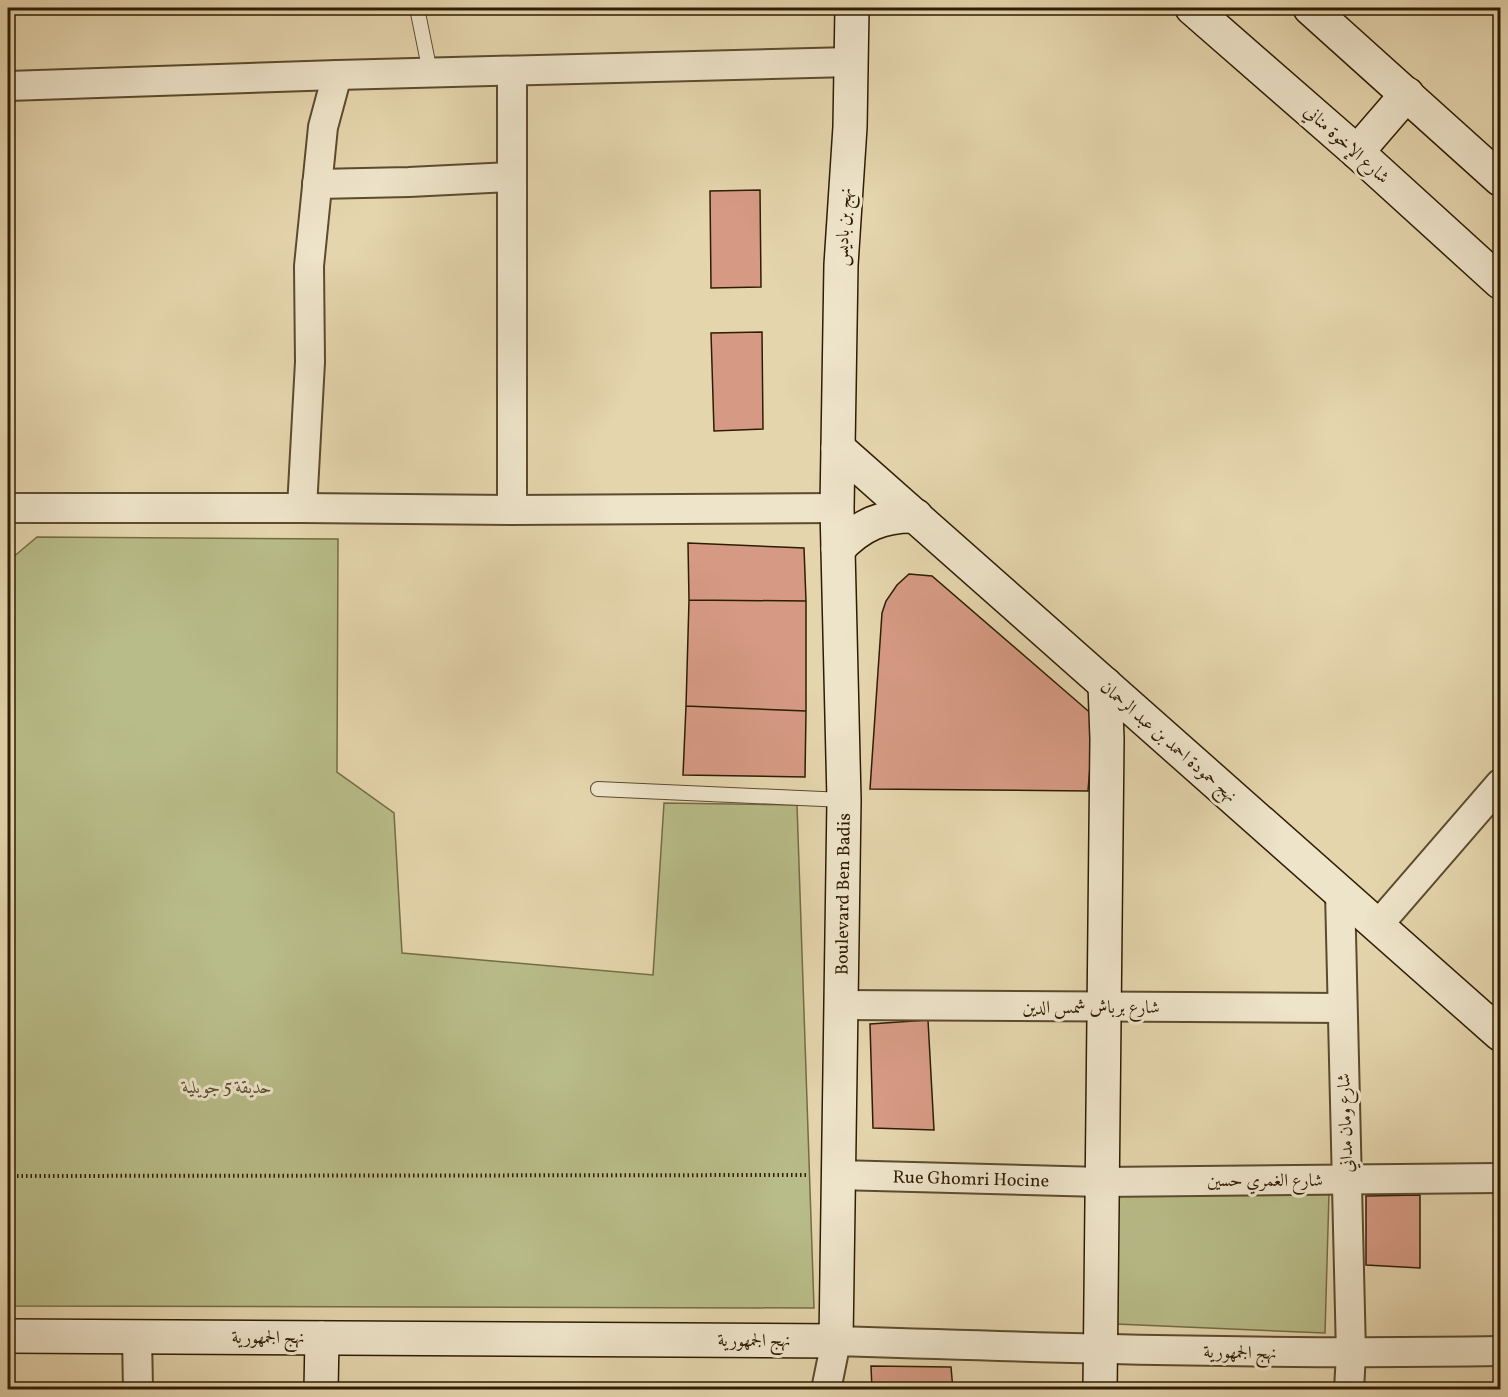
<svg xmlns="http://www.w3.org/2000/svg" width="1508" height="1397" font-family="Vollkorn,Amiri,serif">
<style>
.green{fill:#b8bc88;stroke:#736c46;stroke-width:1.5}
.building{fill:#d69a84;stroke:#2e1d04;stroke-width:1.5}
.lines{fill:none;stroke-linecap:round;stroke-linejoin:round}
.lane-casing{stroke:#5c4b2e;stroke-width:16}
.street-casing{stroke:#5c4b2e;stroke-width:32}
.secondary-casing{stroke:#2e1d04;stroke-width:36}
.path{stroke:#2e1d04;stroke-width:4;stroke-dasharray:1.5 3;stroke-linecap:butt}
.lane{stroke:#eee4ca;stroke-width:14}
.street{stroke:#eee4ca;stroke-width:28}
.secondary{stroke:#eee4ca;stroke-width:33}
.labels{text-anchor:middle;stroke-width:6;stroke-linejoin:round;paint-order:stroke}
.street-label{font-size:18px;fill:#2e1d04;stroke:#eee4ca}
.park-label{font-size:18px;font-style:italic;fill:#574d2c;stroke:#eee4ca}
</style>
<rect width="100%" height="100%" fill="#e5d5ad"/>
<filter id="stains"><feTurbulence type="fractalNoise" baseFrequency=".00333" numOctaves="4"/><feColorMatrix values="0 0 0 0 .2 0 0 0 0 .09 0 0 0 0 .02 0 0 0 .5 -.17"/></filter>
<radialGradient id="worn" r=".72"><stop offset=".6" stop-color="#630" stop-opacity="0"/><stop offset="1" stop-color="#630" stop-opacity=".3"/></radialGradient>
<path class="green" d="M37,537L338,539L337,772L394,813L402,953L653,975L664,803L797,805L814,1308L8,1306V725L12,558Z
M1118,1192L1329,1193L1325,1333L1116,1324Z"/>
<path class="building" d="M760,190L761,287L711,288L710,191Z
M762,332L763,429L714,431L711,333Z
M688,543L804,548L806,601L689,600Z
M909,574L932,576L1094,716L1088,791L870,789L882,613L886,601L897,585Z
M689,600L806,601V711L686,706Z
M686,706L806,711L805,777L683,775Z
M928,1020L934,1130L873,1128L870,1024Z
M1420,1195V1268L1366,1265V1196Z
M871,1366L951,1367L953,1390H872Z"/>
<g class="lines">
<defs>
<path id="lane" d="M417,8L430,72
M598,789L844,800"/>
<g id="street">
<path d="M8,86L337,75L850,62"/>
<path d="M317,184L409,182L512,177"/>
<path d="M8,508H302L512,510L837,508"/>
<path d="M302,508L310,362L309,266L323,127L337,75"/>
<path d="M512,510V71"/>
<path d="M1340,892L1351,1354L1349,1390"/>
<path d="M1378,925L1500,784"/>
<path d="M840,1005L1342,1008"/>
<path id="s1" d="M837,1175L1102,1182L1500,1178"/>
<path d="M137,1336L138,1390"/>
<path d="M826,1390L836,1341C1059,1348 1278,1355 1500,1351"/>
</g>
<g id="secondary">
<path d="M1192,8L1357,152L1500,282"/>
<path d="M1310,8L1500,179"/>
<path d="M1357,152L1407,94"/>
<path d="M838,448L1500,1034"/>
<path d="M838,549C860,525 883,515 916,516"/>
<path id="s2" d="M8,1336L836,1341L844,800L837,508L841,265L850,127L852,8"/>
<path d="M321,1390L322,1338"/>
<path d="M1100,1390L1107,739L1105,684"/>
</g>
</defs>
<use href="#lane" class="lane-casing"/>
<use href="#street" class="street-casing"/>
<use href="#secondary" class="secondary-casing"/>
<path class="path" d="M8,1176L807,1175"/>
<use href="#lane" class="lane"/>
<use href="#street" class="street"/>
<use href="#secondary" class="secondary"/>
</g>
<g class="labels">
<g class="street-label">
<text transform="translate(1347 144) rotate(42)" y="6">شارع الإخوة مناني</text>
<text transform="translate(843 227) rotate(-87)" y="6">نهج بن باديس</text>
<text transform="translate(1169 741) rotate(41)" y="6">نهج حمودة احمد بن عبد الرحمان</text>
<text dy="6" stroke="none"><textPath href="#s2" startOffset="1275">Boulevard Ben Badis</textPath></text>
<text x="1091" y="1013">شارع برباش شمس الدين</text>
<text transform="translate(1345 1123) rotate(-92)" y="6">شارع ومان مداني</text>
<text dy="6" stroke="none"><textPath href="#s1" startOffset="134">Rue Ghomri Hocine</textPath></text>
<text x="1265" y="1186">شارع الغمري حسين</text>
<text x="268" y="1343">نهج الجمهورية</text>
<text x="754" y="1346">نهج الجمهورية</text>
<text transform="translate(1240 1352) rotate(1)" y="6">نهج الجمهورية</text>
</g>
<g class="park-label">
<text x="227" y="1093">حديقة 5 جويلية</text>
</g>
</g>
<rect width="1508" height="1397" fill="none" stroke="#e5d5ad" stroke-width="30"/>
<rect x="9" y="9" width="1490" height="1379" fill="none" stroke="#2e1d04" stroke-width="3"/>
<rect x="15" y="15" width="1478" height="1367" fill="none" stroke="#2e1d04" stroke-width="1.5"/>
<rect width="100%" height="100%" filter="url(#stains)"/>
<rect width="100%" height="100%" fill="url(#worn)"/>
</svg>
